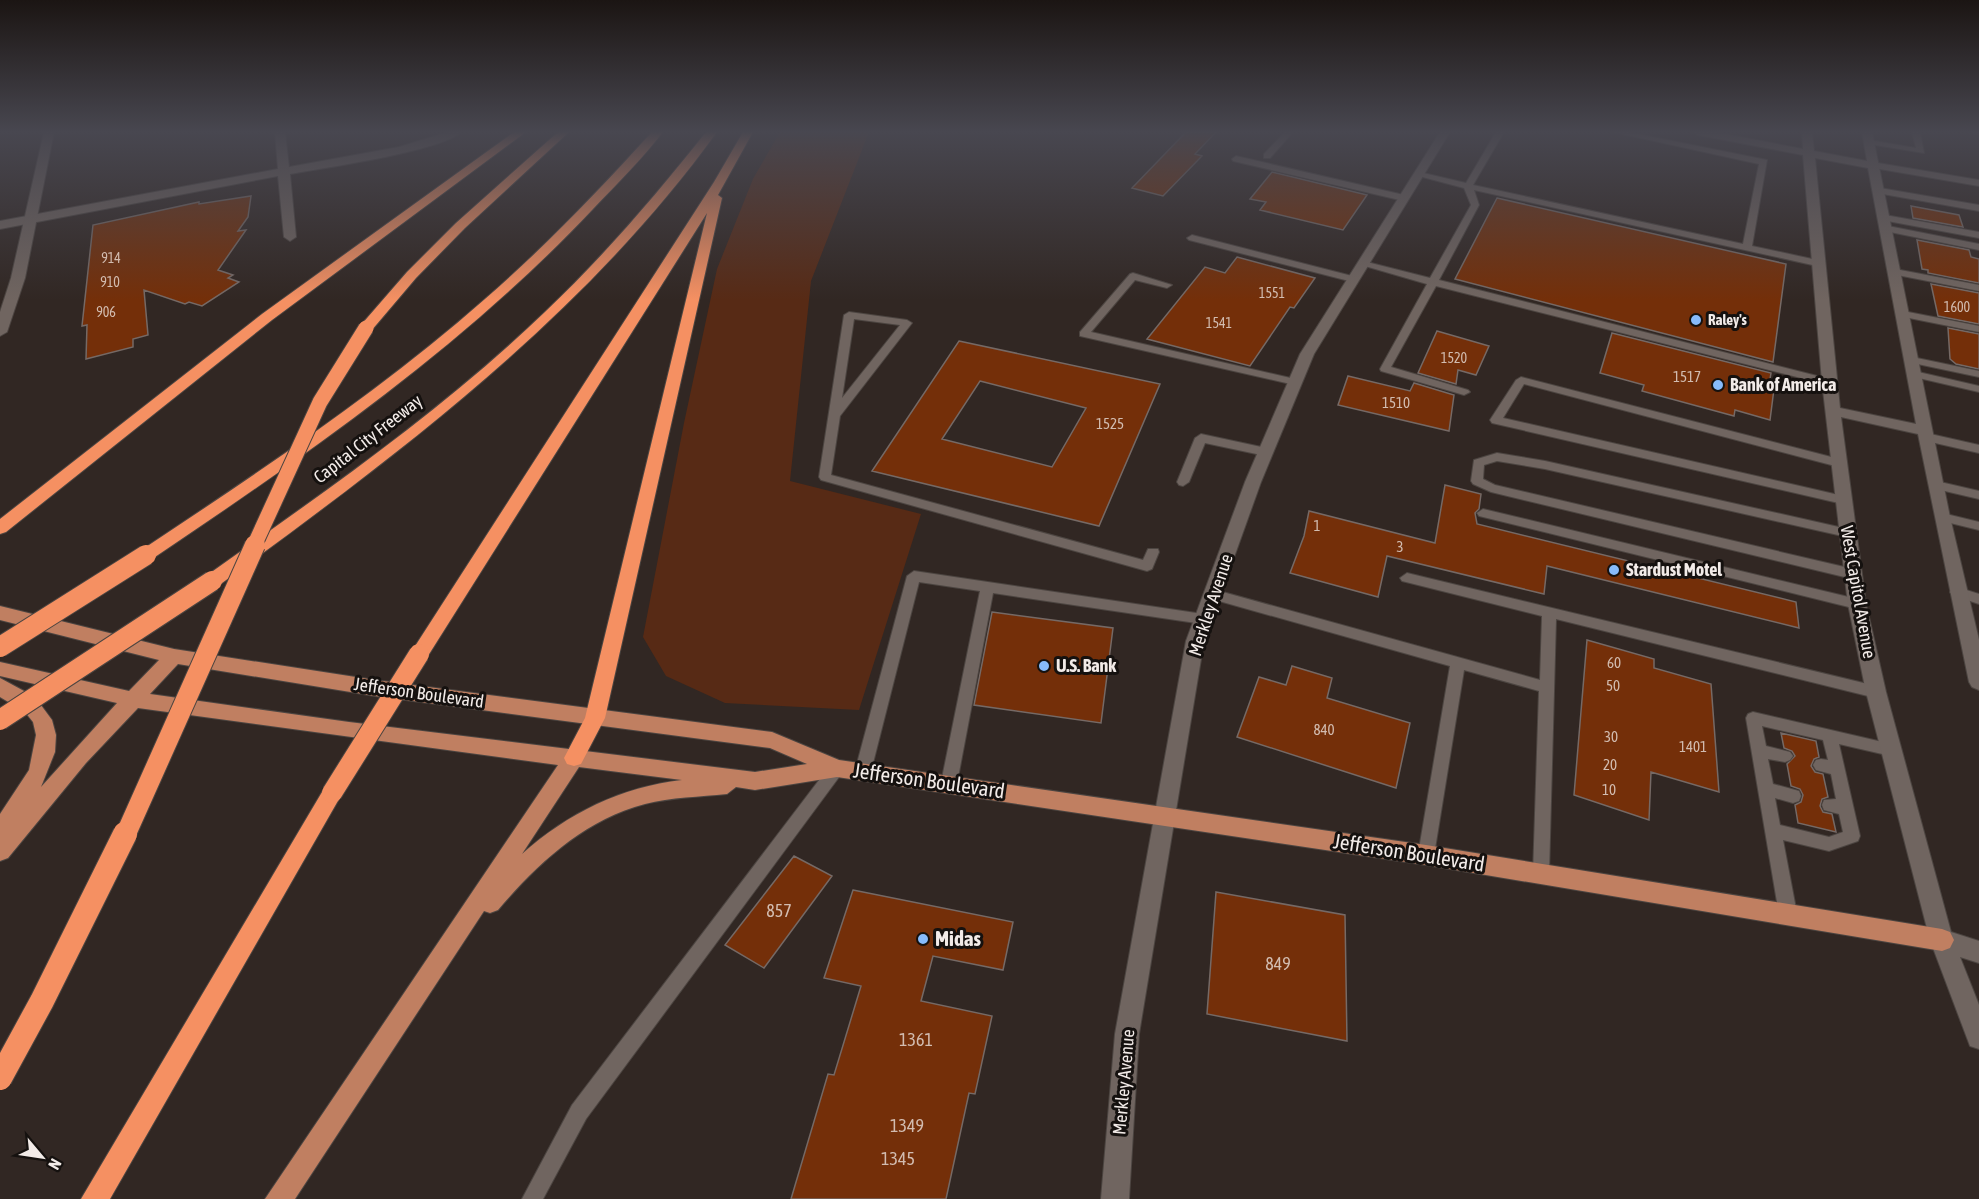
<svg xmlns="http://www.w3.org/2000/svg" width="1979" height="1199" font-family="'Asap Condensed',sans-serif">
<style>
.green{fill:#572a15}
.building{fill:#742f09;stroke:#756965;stroke-width:1.5;fill-rule:evenodd}
.lines{fill:none;stroke-linecap:round;stroke-linejoin:round}
.lane-casing{stroke:#4c4541;stroke-width:2}
.street-casing{stroke:#4c4541;stroke-width:2}
.secondary-casing{stroke:#4c4541;stroke-width:2}
.primary-casing{stroke:#4c4541;stroke-width:2}
.highway-casing{stroke:#4c4541;stroke-width:2}
.lane{fill:#706560;fill-rule:evenodd}
.street{fill:#706560;fill-rule:evenodd}
.secondary{fill:#706560;fill-rule:evenodd}
.primary{fill:#c07f61;fill-rule:evenodd}
.highway{fill:#f59062;fill-rule:evenodd}
.highway-bridge-far2-casing{stroke:#4c4541;stroke-width:17;stroke-linecap:butt}
.highway-bridge-far1-casing{stroke:#4c4541;stroke-width:22;stroke-linecap:butt}
.highway-bridge-casing{stroke:#4c4541;stroke-width:26;stroke-linecap:butt}
.highway-bridge-far2{stroke:#f59062;stroke-width:15}
.highway-bridge-far1{stroke:#f59062;stroke-width:20}
.highway-bridge{stroke:#f59062;stroke-width:24}
.poi-dot{fill:#87bbfb;stroke:#15110f;stroke-width:2}
.labels{text-anchor:middle;stroke-width:6;stroke-linejoin:round;paint-order:stroke}
.far-number-label{font-size:14px;fill:#d2bcb0}
.far-poi-label{font-size:15px;font-weight:bold;fill:#f2ebe8;stroke:#15110f;text-anchor:start}
.number-label{font-size:15px;fill:#d2bcb0}
.poi-label{font-size:18px;font-weight:bold;fill:#f2ebe8;stroke:#15110f;text-anchor:start}
.street-label{font-size:18px;fill:#f2ebe8;stroke:#15110f}
.near-number-label{font-size:18px;fill:#d2bcb0}
.near-street-label{font-size:21px;fill:#f2ebe8;stroke:#15110f}
.near-poi-label{font-size:21px;font-weight:bold;fill:#f2ebe8;stroke:#15110f;text-anchor:start}
</style>
<rect width="100%" height="100%" fill="#312723"/>
<path class="green" d="M780,132H869L811,281L790,481L921,514L859,710L725,703L666,676L643,637L684,423L717,269L753,179Z"/>
<path class="building" d="M1186,132H1216L1195,154L1202,156L1163,196L1132,188Z
M1272,172L1367,195L1343,230L1260,210L1266,202L1250,199Z
M251,196L248,217L238,231L246,230L218,270L233,275L228,278L239,282L202,306L189,302L185,304L144,290L148,335L133,339V347L86,359L87,325L82,326L93,225L199,202V204Z
M1497,198L1786,264L1773,362L1455,279Z
M1911,206L1959,215L1963,227L1913,218Z
M1917,240L1969,250L1971,257L1979,259V283L1928,273V270L1922,269Z
M1237,257L1315,278L1294,308L1290,307L1250,366L1147,339L1205,267L1225,273Z
M1931,284L1979,293V324L1938,316Z
M1948,328L1979,334V369L1956,364L1950,359Z
M1437,331L1489,346L1476,375L1458,370L1456,384L1418,373Z
M1612,333L1771,373L1770,379L1775,381L1770,420L1735,410L1734,416L1642,391L1644,385L1600,373Z
M959,341L1160,384L1099,526L872,471ZM980,381L1086,408L1052,467L942,439Z
M1348,376L1410,391L1414,383L1454,395L1449,431L1338,405Z
M1445,485L1481,494L1479,509L1475,513L1477,524L1796,602L1799,628L1547,566L1544,594L1387,556L1378,597L1290,573L1304,536L1309,511L1435,543Z
M992,612L1113,628L1101,723L974,705Z
M1587,640L1654,659V668L1711,684L1719,792L1651,772L1649,820L1574,795Z
M1292,666L1332,678L1327,698L1410,723L1396,788L1237,737L1259,677L1286,685Z
M1781,733L1816,741L1819,757L1814,759L1811,766L1815,772L1823,774L1828,797L1822,799L1820,806L1823,812L1832,814L1836,832L1798,823L1795,805L1801,802L1803,795L1800,789L1791,786L1787,764L1795,756L1792,751L1784,748Z
M794,856L832,876L764,968L725,945Z
M853,890L1013,922L1003,970L933,956L921,1001L992,1016L975,1094L969,1093L946,1199H791L828,1074L834,1075L861,986L824,978Z
M1216,892L1345,915L1347,1041L1207,1014Z"/>
<g class="lines">
<defs>
<path id="lane" d="M1285,132H1293L1270,158H1264V154Z
M1496,132H1504L1473,185L1743,244L1759,164L1613,132H1628L1767,160L1752,246L1817,260L1822,263L1817,266L1474,190L1479,205L1439,280L1833,380V384L1829,385L1436,286L1391,367L1468,390L1470,392L1464,395L1381,371L1380,369L1427,284L1358,264L1363,261L1430,278L1471,205L1464,188L1415,175L1419,172L1466,183Z
M1912,132H1920L1924,153L1869,144L1865,142L1869,140L1916,148Z
M1973,132H1979V134H1974Z
M1236,156L1404,195L1408,198L1404,201L1233,161L1232,159Z
M1880,188L1979,205V211L1877,193L1876,191Z
M1885,215L1979,232V238L1882,220L1880,218Z
M1888,226L1979,244V250L1885,231L1883,229Z
M1192,235L1356,277L1358,279L1353,282L1189,240L1187,238Z
M1895,269L1979,285V291L1892,274V270Z
M1133,273L1172,285L1167,288L1135,280L1091,332L1295,379L1301,382L1295,385L1080,336V332L1130,274Z
M1903,311L1979,326V332L1899,316L1898,314Z
M849,312L907,320L912,323L840,416L831,475L1143,560L1148,549H1158L1159,552L1152,569L1147,571L821,480L819,477L844,315ZM854,319L900,325L842,398Z
M1912,357L1979,371V377L1908,362V358Z
M1914,371L1979,386V392L1910,376L1909,374Z
M1521,377L1839,459L1845,463L1839,467L1524,384L1503,418L1843,496L1849,500L1843,504L1492,423L1490,420L1516,380Z
M1926,433L1979,445V453L1922,440L1920,437Z
M1201,434L1266,448L1272,452L1266,456L1205,443L1189,482L1183,486L1179,485L1177,482L1195,438Z
M1497,453L1545,461L1852,530L1853,533L1852,536L1847,537L1545,469L1497,461L1484,465L1483,479L1495,485L1853,569L1860,574L1853,579L1491,492L1473,484L1471,481L1474,460Z
M1936,481L1979,491V499L1932,488L1930,485Z
M1483,509L1857,599L1864,604L1857,609L1479,516L1477,513Z
M1942,513L1979,522V530L1938,520L1936,517L1938,514Z
M914,571L1203,614L1208,615L1210,619L1208,623L1203,624L993,593L957,783L955,788L949,790L943,788L941,783L980,591L919,582L871,771L868,776L863,777L858,776L855,771L907,576Z
M1407,573L1876,686L1881,688L1883,692L1881,696L1876,698L1556,619L1549,874L1547,879L1541,881L1535,879L1533,874L1539,691L1464,670L1434,855L1432,860L1426,862L1420,860L1418,855L1450,666L1212,599L1205,594L1212,589L1540,680L1542,616L1402,581L1400,578Z
M1957,587L1979,594V604L1952,595L1950,592L1952,589Z
M1753,712L1891,744L1896,746L1899,750L1896,754L1891,756L1839,744L1860,836L1858,841L1829,851L1783,840L1797,914L1794,920L1788,922L1782,920L1779,914L1746,718L1748,714ZM1762,726L1823,740L1828,760L1821,759L1816,760L1813,765L1816,770L1831,774L1836,799L1824,800L1822,805L1824,810L1839,814L1843,832L1829,837L1780,825L1775,798L1793,803L1799,801L1801,796L1799,791L1773,784L1768,759L1785,762L1790,760L1793,756L1790,752L1766,746Z
M837,762L842,763L845,768L842,773L586,1119L543,1199H522L572,1105L832,763Z"/>
<path id="street" d="M275,132H285L289,167L399,147L448,132H461C442,151 323,168 290,174L296,237L290,241L284,237L278,176L0,229V221L278,169Z
M1440,132H1450L1314,354L1261,482L1204,641L1139,1034L1129,1199H1101L1115,1034L1186,641L1245,482L1300,354Z
M1872,162L1979,180V186L1868,167V163Z"/>
<path id="secondary" d="M44,132H54L25,278L7,332L0,336V312L11,278Z
M1693,132H1715L1803,149L1802,132H1812L1814,151L1867,161L1862,132H1872L1950,517L1979,640V690L1972,687L1969,682L1918,434L1841,417L1866,604L1886,692L1951,932L1979,941V963L1960,957L1979,1005V1049L1970,1046L1930,940L1866,692L1848,604L1822,382L1803,155L1698,135ZM1815,158L1868,168L1916,424L1840,408Z"/>
<path id="primary" d="M0,606L174,649L375,680L772,732L839,760L1426,845L1942,929L1950,932L1954,940L1950,948L1942,951L1426,865L837,777L755,790L736,787L727,794C700,797 671,797 645,804C584,820 537,864 498,910L490,913L484,911L295,1199H265L558,765L138,708L86,763L8,858L0,861V814L29,770L36,735L33,722L25,712L0,697V678L35,697L52,720L56,735L55,752L41,787L117,703L0,676V662L129,691L159,660L0,620ZM178,664L375,696L770,748L807,764L755,772L349,722L150,694ZM579,767L682,780C621,787 568,813 522,854Z"/>
<path id="highway" d="M514,132H526L272,320L6,532L0,534V519L262,314Z
M558,132H569L465,228L416,278L371,331H361V325L407,272L456,223Z
M652,132H663C642,159 617,184 593,209C463,347 308,454 152,559H140L137,555L140,551C259,472 378,393 485,299C545,247 599,190 652,132Z
M706,132H717C583,317 401,452 218,586H206L203,581L206,576C323,493 442,411 546,311C604,256 656,195 706,132Z
M743,132H753L718,195L722,198L605,718L581,764L574,766L567,764L564,758L585,718L707,213L426,659L419,661L412,659L410,654L714,182Z
M332,784L339,787L342,793L339,799L110,1199H81L325,787Z"/>
</defs>
<use href="#lane" class="lane-casing"/>
<use href="#street" class="street-casing"/>
<use href="#secondary" class="secondary-casing"/>
<use href="#primary" class="primary-casing"/>
<use href="#highway" class="highway-casing"/>
<use href="#lane" class="lane"/>
<use href="#street" class="street"/>
<use href="#secondary" class="secondary"/>
<use href="#primary" class="primary"/>
<use href="#highway" class="highway"/>
<defs>
<path id="highway-bridge-far2" d="M254,546L320,402L366,328"/>
<path id="highway-bridge-far1" d="M0,647L146,555
M0,720L212,581
M332,793L419,654
M125,836L255,545"/>
<path id="highway-bridge" d="M0,1078L42,1001L125,834"/>
</defs>
<use href="#highway-bridge-far2" class="highway-bridge-far2-casing"/>
<use href="#highway-bridge-far1" class="highway-bridge-far1-casing"/>
<use href="#highway-bridge" class="highway-bridge-casing"/>
<use href="#highway-bridge-far2" class="highway-bridge-far2"/>
<use href="#highway-bridge-far1" class="highway-bridge-far1"/>
<use href="#highway-bridge" class="highway-bridge"/>
</g>
<linearGradient id="sky" x2="0" y2="1"><stop stop-color="#1b1513"/><stop offset="0.44" stop-color="#484750"/><stop offset="1" stop-color="#484750" stop-opacity="0"/></linearGradient>
<rect width="1979" height="300" fill="url(#sky)"/>
<g class="poi-dot">
<circle cx="1696" cy="320" r="6"/>
<circle cx="1718" cy="385" r="6"/>
<circle cx="1614" cy="570" r="6"/>
<circle cx="1044" cy="666" r="6"/>
<circle cx="923" cy="939" r="6"/>
</g>
<g class="labels">
<g class="far-number-label">
<text x="111" y="263">914</text>
<text x="110" y="287">910</text>
<text x="1272" y="298">1551</text>
<text x="1957" y="312">1600</text>
<text x="106" y="317">906</text>
<text x="1219" y="328">1541</text>
<text x="1454" y="363">1520</text>
</g>
<g class="far-poi-label">
<text x="1708" y="325">Raley's</text>
</g>
<g class="number-label">
<text x="1687" y="382">1517</text>
<text x="1396" y="408">1510</text>
<text x="1110" y="429">1525</text>
<text x="1317" y="531">1</text>
<text x="1400" y="552">3</text>
<text x="1614" y="668">60</text>
<text x="1613" y="691">50</text>
<text x="1324" y="735">840</text>
<text x="1611" y="742">30</text>
<text x="1693" y="752">1401</text>
<text x="1610" y="770">20</text>
<text x="1609" y="795">10</text>
</g>
<g class="poi-label">
<text x="1730" y="391">Bank of America</text>
<text x="1626" y="576">Stardust Motel</text>
<text x="1056" y="672">U.S. Bank</text>
</g>
<g class="street-label">
<text transform="translate(368 439) rotate(-38)" y="6">Capital City Freeway</text>
<text transform="translate(1858 592) rotate(80)" y="6">West Capitol Avenue</text>
<text transform="translate(1211 605) rotate(-72)" y="6">Merkley Avenue</text>
<text transform="translate(419 693) rotate(8)" y="6">Jefferson Boulevard</text>
<text transform="translate(1124 1082) rotate(-85)" y="6">Merkley Avenue</text>
</g>
<g class="near-number-label">
<text x="779" y="917">857</text>
<text x="1278" y="970">849</text>
<text x="916" y="1046">1361</text>
<text x="907" y="1132">1349</text>
<text x="898" y="1165">1345</text>
</g>
<g class="near-street-label">
<text transform="translate(929 781) rotate(8)" y="7">Jefferson Boulevard</text>
<text transform="translate(1409 853) rotate(9)" y="7">Jefferson Boulevard</text>
</g>
<g class="near-poi-label">
<text x="935" y="946">Midas</text>
</g>
</g>
<g transform="translate(42 1157) rotate(119)" stroke="#15110f" stroke-width="4.5" paint-order="stroke">
<path d="M0-4.5L10 22L0 15L-10 22Z" fill="#f2ebe8"/>
<text y="-9" font-size="16" font-weight="bold" text-anchor="middle" fill="#f2ebe8">N</text>
</g>
</svg>
